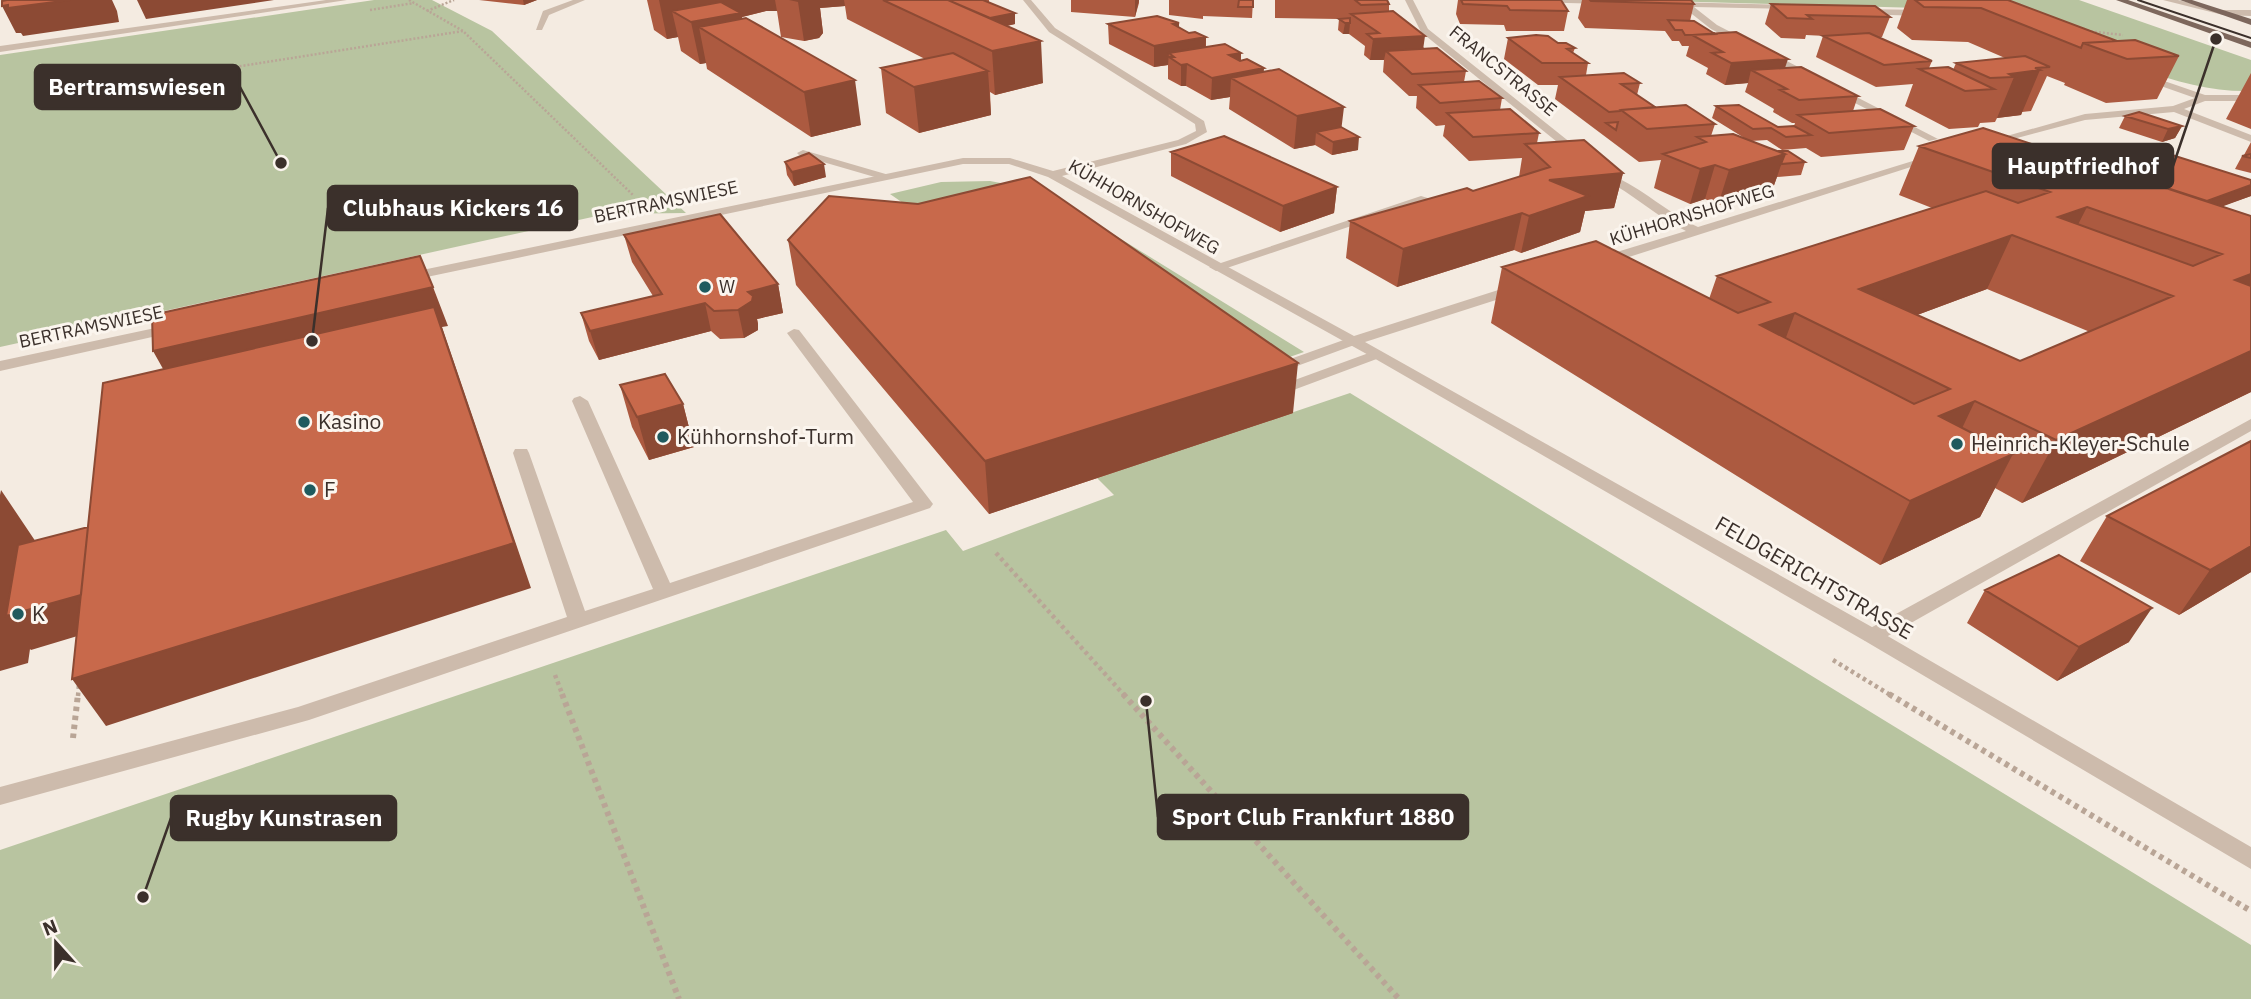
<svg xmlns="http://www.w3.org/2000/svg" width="2251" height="999" font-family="'IBM Plex Sans',sans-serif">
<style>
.green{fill:#b8c4a0}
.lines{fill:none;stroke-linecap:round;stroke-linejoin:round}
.path-far2{stroke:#b9a596;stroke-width:2.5;stroke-dasharray:2 2;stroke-linecap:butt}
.path-far1{stroke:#b9a596;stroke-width:4.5;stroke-dasharray:3.5 3.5;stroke-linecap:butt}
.path{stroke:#b9a596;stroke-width:6;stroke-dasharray:4.5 4.5;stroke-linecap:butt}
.lane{fill:#cdbbac;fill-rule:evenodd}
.street{fill:#cdbbac;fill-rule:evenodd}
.primary{fill:#7d675c;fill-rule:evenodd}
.tram{stroke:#3b302b;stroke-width:2}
.wall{fill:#ac5a40;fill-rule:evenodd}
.shaded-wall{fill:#8c4a34}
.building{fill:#c8694b;stroke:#8c4a34;stroke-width:2;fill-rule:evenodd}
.poi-dot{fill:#1f5a5e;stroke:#fbf5ee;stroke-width:2.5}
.labels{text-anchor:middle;stroke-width:6;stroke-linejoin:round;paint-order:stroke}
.far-street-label{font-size:18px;fill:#3b302b;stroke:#fbf5ee}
.far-poi-label{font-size:18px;fill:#3b302b;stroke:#fbf5ee;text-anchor:start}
.poi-label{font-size:21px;fill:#3b302b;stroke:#fbf5ee;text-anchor:start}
.street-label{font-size:21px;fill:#3b302b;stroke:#fbf5ee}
.leader{fill:none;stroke:#3b302b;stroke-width:2.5}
.callout-dot{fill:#3b302b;stroke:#fbf5ee;stroke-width:2.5}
.callout{fill:#3b302b;stroke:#3b302b;stroke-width:2.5}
.callout-label{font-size:23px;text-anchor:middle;font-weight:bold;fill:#fff}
</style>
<rect width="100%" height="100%" fill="#f4ebe1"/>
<path class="green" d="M374,0H432L492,31L686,213L606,214L0,347V55Z
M1629,0H1932L1955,9Z
M1985,0H2079L2251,60V91C2167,94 2062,34 1985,0Z
M990,181L1022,187L1061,202L1304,352L1241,374L955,239L890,194L941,182Z
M1350,393L2251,945V999H0V850L946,530L963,551L1114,495L1097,478Z"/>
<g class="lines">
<path class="path-far2" d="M409,0L463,31L634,196
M370,10L414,3
M427,11L454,0
M2087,31L2123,35
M121,85L463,31"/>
<path class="path-far1" d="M996,553L1125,696
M1833,660L1892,696
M555,675L563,696
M78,696L79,684"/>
<path class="path" d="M562,694L679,999
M1123,694L1399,999
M1889,694L2251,911
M73,738L78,694"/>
<path class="lane" d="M573,0H585L549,15L542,30H536L543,11Z
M2220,10H2251V16L2223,15Z
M803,150L889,175L891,177L885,180L799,155L797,153Z
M1421,196L1431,199L1221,270L1216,271L1209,267Z
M794,329L799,330L930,500L933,504L930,508L309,720L0,805V787L298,707L567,617L513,453L515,449H527L529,453L585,611L653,589L572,401L574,398L580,396L588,401L670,583L913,502L787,333Z
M1352,337L1357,338V344L1278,373L1273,375L1265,370L1268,367Z
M1377,350L1384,354L1382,357L1280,395L1275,397L1267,392L1270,389Z
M2251,419V431L1879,641H1865L1862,636L1865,631Z"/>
<path class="street" d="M326,0H347L0,52V46Z
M1023,0H1031L1055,28L1204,121L1207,132L1186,144L1062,176L1354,336L1514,285H1524V291L1365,342L1879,631L2251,847V869L1865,641L1372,357L1048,177L1009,164H963L403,282L396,278L403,274L963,158H1010L1053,171L1178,140L1196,131L1195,124L1049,32Z
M1405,0H1413L1428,29L1611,175C1643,188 1667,213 1698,227L1929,156L1939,158L1607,264H1597V258L1686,231C1656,217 1633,193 1603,179L1421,32Z
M1525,0H1608L1610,2L1606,4L1529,2Z
M2163,0H2178L2227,12L2223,15Z
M1672,2L1794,5L1791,9L1694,7L1717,25L1938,139L1929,141L1711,29L1683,7L1669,6Z
M1861,9L1924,10L1928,13L1924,16L1858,14Z
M2144,74L2205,95H2251V101H2205L2184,109L2251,135V142L2174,112L2085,120L1987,146L1982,143L2085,114L2173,106L2195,98L2141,79L2139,77Z
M174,324L181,328L179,331L0,371V361Z"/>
<path class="primary" d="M2116,0H2128L2251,42V48Z
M2180,0H2192L2251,19V25Z"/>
<path class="tram" d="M2138,0L2251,38"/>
</g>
<path class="wall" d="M479,0H537L524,5Z
M647,0H989V3L1015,13V24L1007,26L1043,83L995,95L990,92L991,115L919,133L886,113L881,68L925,59L847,19L845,6L820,8L823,33L819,38L804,41L781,37L777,11H766L742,17V19L861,125L811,137L707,69L706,63L700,64L681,51L678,37L667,39L654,30Z
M1071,0H1139V3L1135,17L1071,12Z
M1169,0H1253L1252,18L1203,16V19L1169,15Z
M1275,0H1387L1389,4V11L1424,48L1466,71L1464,82L1502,98L1500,110L1539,133L1537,143L1623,173L1614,208L1585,211L1580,232L1521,253L1514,250L1397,287L1346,258L1350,221L1473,191L1519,177L1522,158L1469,161L1443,136L1445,125L1436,126L1416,108L1417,96H1409L1383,72L1384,60H1370L1364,55L1365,46L1349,34H1343L1338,30L1339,19L1275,18Z
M1458,0H1561L1568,11L1564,31H1506L1504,25L1460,24L1456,14Z
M1582,0H1691L1694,4L1690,21L1785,68L1858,96L1853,111L1914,126L1904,150L1821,157L1806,148L1782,150L1767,140L1751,141L1805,162L1801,175L1777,177L1773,188L1718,205L1705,199L1690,204L1654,188L1661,160L1639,162L1555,99L1558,85H1538L1504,59L1508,38L1558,43L1575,48L1573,53L1588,63L1586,75L1640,83L1637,95L1655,107L1715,124L1711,136L1746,139L1712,118L1716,106L1778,127L1794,126L1795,123H1792L1773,112L1774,109L1745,92L1748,83L1725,85L1706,74L1708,68L1686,56L1689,46H1682L1679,41H1672L1665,31L1585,28L1578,18Z
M1907,0H2008L2117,41L2179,56L2157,99L2106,103L2064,85L2065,83L2047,76L2031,111L2022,112L2021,115L1997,118L1995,122L1980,123L1978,127L1949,129L1905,106L1913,84L1876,87L1816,57L1823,36H1826L1806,35L1805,39L1781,38L1765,24L1771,4L1890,17L1882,37H1878L1932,61L1929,68L1953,70L1956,63L2005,58L1968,42L1912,40L1897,28Z
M1108,24L1179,27L1189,33L1206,37V47L1241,53V61L1264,72L1341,127L1358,150L1332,155L1315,145L1294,149L1229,109L1230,97L1211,100L1186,86H1181L1168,79V65L1154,67L1109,44Z
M2251,73V129L2226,119Z
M2125,116L2182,126L2175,138L2162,142L2119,128Z
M2251,142V173L2235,169L2242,156L2245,155H2244Z
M1919,146L2109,169L2138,167L2251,180V196L2222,206L2251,216V392L2022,503L1995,488L1980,517L1880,565L1491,323L1502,267L1709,299L1717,276L1932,208L1899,195ZM1987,289L2090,332L2020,361L1917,315Z
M1171,152L1337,187L1334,213L1280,232L1171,176Z
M785,162L826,177L794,186L787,175Z
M624,235L778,284L783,313L757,319L758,324V330L744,338L720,339L711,331L599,360L589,341L581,313L653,296L632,262Z
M788,240L1293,413L989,514L796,285Z
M620,385L683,404L694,447L649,460L632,427Z
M2251,441V572L2179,615L2080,561L2107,516Z
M1985,590L2129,642L2057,681L1967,623Z"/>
<path class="shaded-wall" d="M16,0H112L117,11L119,22L23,36L21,33H16L2,6Z
M137,0H274L146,19Z
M523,0H537L524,5Z
M659,0H775L777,11H766L742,17L748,54L699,27L706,63L700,64L691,22L672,11L678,37L667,39Z
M789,0H844L845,6L820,8L823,33L819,38L804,41L798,2Z
M1135,0H1139L1135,17Z
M1015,13V24L981,31L980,20Z
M1179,23V42L1206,37L1205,58L1187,64L1186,86H1181V65L1176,56L1169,53L1168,65L1154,67V46L1173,24Z
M1345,23H1350L1349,34H1343Z
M1425,36L1422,57L1386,51L1384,60H1370L1373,39Z
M1041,41L1043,83L995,95L992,51Z
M1241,53L1240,73L1264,68L1263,85L1231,78L1230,97L1211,100L1212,78L1229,55Z
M1788,59L1781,80L1751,70L1748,83L1725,85L1731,63Z
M2040,70L2021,115L1997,118L2014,77L2009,74Z
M988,71L991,115L919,133L914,87Z
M855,80L861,125L811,137L804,92Z
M1344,107L1340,140L1316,132L1315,145L1294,149L1297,116Z
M2182,126L2175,138L2162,142L2168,129Z
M1359,137L1358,150L1332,155L1333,142Z
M1785,154L1773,188L1718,205L1729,170Z
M824,164L826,177L794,186L792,172Z
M1715,165L1705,199L1690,204L1700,169Z
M1623,173L1614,208L1585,211L1580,232L1521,253L1529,216L1549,180Z
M2251,185V196L2172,225L2180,211Z
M1337,187L1334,213L1280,232L1283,206Z
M2087,207L2063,254L2058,217Z
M1522,213L1514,250L1397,287L1403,249Z
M2012,235L1987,289L1850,340L1859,289Z
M2251,274V288L2235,280Z
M778,284L783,313L757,319L758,324V330L744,338L738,310L748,292Z
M433,287L448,326L442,327L531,588L106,726L72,679L176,392L153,351Z
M705,303L711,331L599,360L590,331Z
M1795,313L1774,370L1760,325Z
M2251,351V392L2022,503L2056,440Z
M1298,363L1293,413L989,514L985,461Z
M1975,401L1946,462L1939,416Z
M683,404L694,447L649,460L637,417Z
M2013,454L1980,517L1880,565L1910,501Z
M1,490L44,554L91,592L114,625L31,650L30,649L28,663L0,671V495Z
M2251,546V572L2179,615L2210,570Z
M2152,608L2129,642L2057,681L2079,647Z"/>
<path class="building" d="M7,0H70L8,8V5L2,6V1Z
M883,0H948L1041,41L992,51Z
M948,0H983L1015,13L990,18Z
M1239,0H1253V7H1238Z
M1355,0H1387L1389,4L1361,5Z
M1461,0H1561L1568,11L1510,10L1507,6L1463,4Z
M1590,0H1691L1694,4L1591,1Z
M1915,0H2008L2117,41L2083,43L2081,48L1981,8L1924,7Z
M721,2L741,13L691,22L672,11Z
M1771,4L1875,6L1890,17L1807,15L1812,19L1787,18Z
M1393,11L1425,36L1373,39L1367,34L1379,33L1351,14Z
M1157,16L1179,23L1173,24L1189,33L1195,32L1206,37L1154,46L1108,24Z
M746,18L855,80L804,92L699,27Z
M1350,18V23H1345L1339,19Z
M1668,20L1694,21L1715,34L1685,35L1682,30H1675Z
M1736,32L1788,59L1731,63L1712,53L1723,52L1692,35Z
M1869,33L1932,61L1884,65L1823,36Z
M1536,35L1548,36L1558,43H1566L1575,48L1567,49L1588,63H1542L1508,38Z
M2135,40L2179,56L2127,59L2083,43Z
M1225,44L1241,53L1229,55L1240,61L1247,59L1264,68L1212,78L1187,64L1181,65L1169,57H1174L1169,53Z
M1437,48L1466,71L1412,74L1386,51Z
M953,53L988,71L914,87L881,68Z
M2025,56L2050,67L2035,68L2040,70L2009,74L2014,77L1990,78L1956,63Z
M1801,67L1858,96L1799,100L1780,90L1787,89L1751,70Z
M1948,67L1994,89L1965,91L1919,69Z
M1279,69L1344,107L1297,116L1231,78Z
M1624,73L1640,83L1621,84L1655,107L1621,110L1620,111L1609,112L1560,77Z
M1479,81L1502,98L1440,103L1419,85Z
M1686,105L1715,124L1647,129L1621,110Z
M1739,105L1778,127L1794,126L1811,135L1786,137L1771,128L1753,129L1716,106Z
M1510,109L1539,133L1473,137L1447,113Z
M1880,109L1914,126L1829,133L1798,115Z
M2139,112L2182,126L2168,129L2125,116Z
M1618,122L1616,130L1606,123Z
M1341,127L1359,137L1333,142L1316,132Z
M1983,128L2251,216V274L2235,280L2251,286V351L2056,440L1975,401L1939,416L2013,454L1910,501L1502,267L1596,241L1738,313L1770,302L1717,276L1986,191L2018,203L2050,192L1919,146ZM2087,207L2222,254L2193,266L2058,217ZM2012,235L2173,296L2020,361L1859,289ZM1795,313L1950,389L1914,404L1760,325Z
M1733,134L1785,154L1729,170L1715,165L1700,169L1663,154L1706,142L1697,137Z
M1224,136L1337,187L1283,206L1171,152Z
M1584,140L1623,173L1549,180L1588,196L1529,216L1522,213L1403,249L1350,221L1467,188L1473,191L1550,167L1525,144Z
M1778,151H1788L1805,162L1781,164L1785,154Z
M809,153L824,164L792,172L785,162Z
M2251,154V158L2242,156Z
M2172,155L2251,180V185L2207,201L2109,169L2127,163L2138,167Z
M1030,177L1298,363L985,461L788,240L829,196L918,204Z
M720,214L778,284L748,292L753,296L752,301L738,310L714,311L705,303L590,331L581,313L662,294L624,235Z
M420,256L433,287L153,351L152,315Z
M434,307L514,543L72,679L103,383Z
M665,374L683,404L637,417L620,385Z
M2251,441V546L2210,570L2107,516Z
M88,527L81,595L6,616L18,545Z
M2059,555L2152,608L2079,647L1985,590Z"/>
<g class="poi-dot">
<circle cx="705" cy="287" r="7"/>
<circle cx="304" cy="422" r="7"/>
<circle cx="663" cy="437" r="7"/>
<circle cx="1957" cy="444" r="7"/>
<circle cx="310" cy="490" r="7"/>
<circle cx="18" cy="614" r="7"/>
</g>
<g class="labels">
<g class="far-street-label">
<text transform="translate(1503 71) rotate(39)" y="6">FRANCSTRASSE</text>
<text transform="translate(666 202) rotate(-12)" y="6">BERTRAMSWIESE</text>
<text transform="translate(1144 207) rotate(30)" y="6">KÜHHORNSHOFWEG</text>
<text transform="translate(1692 215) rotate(-17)" y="6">KÜHHORNSHOFWEG</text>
<text transform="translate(91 327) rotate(-12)" y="6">BERTRAMSWIESE</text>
</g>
<g class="far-poi-label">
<text x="719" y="293">W</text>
</g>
<g class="poi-label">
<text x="318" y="429">Kasino</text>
<text x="677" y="444">Kühhornshof-Turm</text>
<text x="1971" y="451">Heinrich-Kleyer-Schule</text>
<text x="324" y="497">F</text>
<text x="32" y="621">K</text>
</g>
<g class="street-label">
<text transform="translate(1814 578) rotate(30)" y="7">FELDGERICHTSTRASSE</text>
</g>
</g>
<path class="leader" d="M281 163L240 87M2216 39L2173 166M312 341L328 208M1146 701L1158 817M143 897L171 818"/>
<g class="callout-dot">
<circle cx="281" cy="163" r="7"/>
<circle cx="2216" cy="39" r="7"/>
<circle cx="312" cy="341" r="7"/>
<circle cx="1146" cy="701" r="7"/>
<circle cx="143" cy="897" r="7"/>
</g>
<g class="callout">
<rect x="35" y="65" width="205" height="44" rx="7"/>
<rect x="1993" y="144" width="180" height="44" rx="7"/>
<rect x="328" y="186" width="249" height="44" rx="7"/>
<rect x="1158" y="795" width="310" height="44" rx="7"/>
<rect x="171" y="796" width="225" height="44" rx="7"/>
</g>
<g class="callout-label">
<text x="137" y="95">Bertramswiesen</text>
<text x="2083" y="174">Hauptfriedhof</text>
<text x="453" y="216">Clubhaus Kickers 16</text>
<text x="1313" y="825">Sport Club Frankfurt 1880</text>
<text x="284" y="826">Rugby Kunstrasen</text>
</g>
<g transform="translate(56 943) rotate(339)" stroke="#fbf5ee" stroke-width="5" paint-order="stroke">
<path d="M0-5L12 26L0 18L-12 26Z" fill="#3b302b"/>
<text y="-10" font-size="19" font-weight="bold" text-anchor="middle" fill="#3b302b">N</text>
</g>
</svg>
